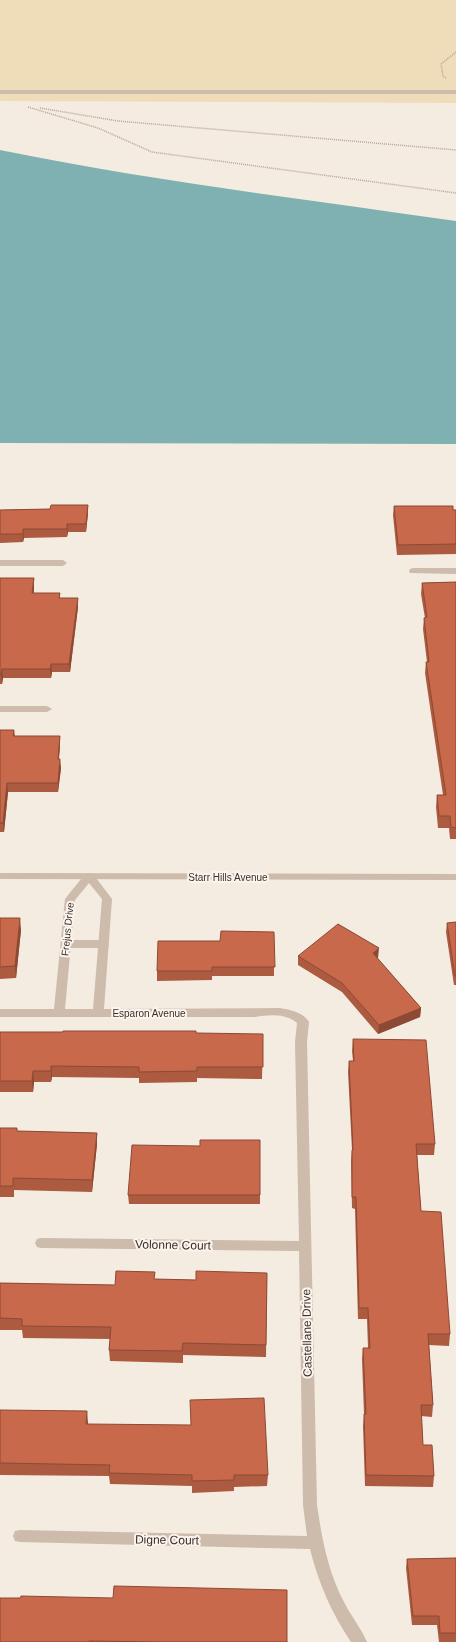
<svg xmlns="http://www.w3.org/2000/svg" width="456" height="1642" font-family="Arial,sans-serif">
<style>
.sand{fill:#efdcb8}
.water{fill:#7fb0b2}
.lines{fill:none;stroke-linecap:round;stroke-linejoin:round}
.path{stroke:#b9a596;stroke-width:1.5;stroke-dasharray:1 1;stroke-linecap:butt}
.service{fill:#cdbbac;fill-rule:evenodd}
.minor{fill:#cdbbac;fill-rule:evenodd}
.tertiary{fill:#cdbbac;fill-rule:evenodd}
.wall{fill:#ac5a40}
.shaded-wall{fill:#8c4a34}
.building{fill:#c8694b;stroke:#8c4a34}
.labels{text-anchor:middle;stroke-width:4;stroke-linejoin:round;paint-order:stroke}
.street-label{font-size:10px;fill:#3b302b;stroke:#fbf5ee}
.near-street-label{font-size:12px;fill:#3b302b;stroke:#fbf5ee}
</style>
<rect width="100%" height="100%" fill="#f4ebe1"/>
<path class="sand" d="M0,0H456V103L0,101Z"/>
<path class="water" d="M0,150C151,181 304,199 456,221V444L0,443Z"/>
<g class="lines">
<path class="path" d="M446,78L443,76L441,64L456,52
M28,107L98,128L152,152L456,193
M40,108L118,121L456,150"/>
<path class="service" d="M0,90H456V94H0Z
M66,940H104L108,941L109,944L108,947L104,948H66L62,947L61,944L62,941Z"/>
<path class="minor" d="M0,560H63L67,563L63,566H0Z
M413,568H456V574L410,573L409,571L410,569Z
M0,706H47L52,709L47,712H0Z
M89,873L93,874L112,899L104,1009L280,1008C291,1010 303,1012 309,1022L307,1042L317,1505C322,1539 328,1572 344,1602C351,1616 361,1628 367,1642H351C332,1614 318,1582 310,1549L20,1542L15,1541L13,1536L15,1531L20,1530L307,1536L303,1505L299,1251L41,1248L37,1247L35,1243L37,1239L41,1238L299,1241L295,1042L297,1023C285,1013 270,1015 255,1017H0V1009H54L65,899L85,874ZM89,883L102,899L93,1009H65L75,900Z"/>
<path class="tertiary" d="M0,873L456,874V880L0,879Z"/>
</g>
<path class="wall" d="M88,505V513L86,532H68L67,537L24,538L23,542L0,543V506V510L50,509Z
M394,506L456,510V554L397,555L393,515Z
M0,578H34V593H60V598L78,607L70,672H52L51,678H3L2,684H0Z
M456,582V839H450L449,828H438L436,807L437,795H443L425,673L426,662H427L423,629L424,618H425L421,594L422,583Z
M0,730H14L15,736H60V745L59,759L61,768L58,792H8L4,832H0Z
M0,918L21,930L16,978L0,979Z
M456,922V985H454L446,932L447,923Z
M274,932V976H212V980L157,981V971L220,941Z
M298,956L378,958H377L421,1008L420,1017L378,1034L342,992L298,965Z
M0,1032L263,1034L262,1079L197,1078V1082L139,1083V1078L52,1077L51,1082H34L33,1092H0Z
M353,1039L435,1144L434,1155H417L421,1211L450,1334L449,1346L429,1345L433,1405L432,1417L421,1416L423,1445L434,1476L433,1487L365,1486L363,1426L364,1414L362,1359L363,1348H368L367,1319H358L355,1209L352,1208L351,1161L352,1150L348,1072L349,1061H353L352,1051Z
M0,1128H17V1131L97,1133V1144L92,1192L14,1190V1197H0Z
M260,1140V1204H129L128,1195L200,1146Z
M267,1273L266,1357L183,1355V1363L110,1361L109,1350L110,1339L23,1338L22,1330H0V1283L115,1285L155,1279L196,1280Z
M0,1410L88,1424L268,1475L267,1486L234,1487V1491L192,1493V1486L110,1484L109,1476L0,1475Z
M456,1558V1642H439L437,1625H412L406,1568L407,1559Z
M0,1598L287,1642H0Z"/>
<path class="shaded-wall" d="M88,505V513L86,532V524Z
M67,524L68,532L67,537Z
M23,529L24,538L23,542Z
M34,578V586L33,601L32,593Z
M78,598V607L70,672L69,664Z
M51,664L52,672L51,678L50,669Z
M2,669L3,678L2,684L1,675Z
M60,736V745L58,768V759Z
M60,759L61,768L58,792V783Z
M7,783L8,792L4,832L3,823Z
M20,918L21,930L16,978L15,966Z
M379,948L378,958L372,962L373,953Z
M421,1008L420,1017L378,1034L379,1025Z
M51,1066L52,1077L51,1082Z
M33,1071L34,1082L33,1092L32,1081Z
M97,1133V1144L92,1192V1180Z
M87,1411L88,1423L87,1435L86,1424Z"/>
<path class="building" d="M51,505H88L86,524H67V529H23V534H0V510L50,509Z
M394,506H453V510H456V544L398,545Z
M0,578H34L32,593H60L59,598H78L69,664H51L50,669H2L1,675H0Z
M456,582V828L451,827L450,816H439L437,795H446L426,662H429L424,618L427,617L422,583Z
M0,730H14L13,736H60L58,759H60L58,783H7L3,823H0Z
M0,918H20L15,966L0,967Z
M456,922V976H455L447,923Z
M338,924L379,948L373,953L421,1008L379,1025L342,983L298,956Z
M221,931L274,932L275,967H212V971H157L158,941H220Z
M63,1031H196V1033L263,1034V1067H197V1071L139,1072V1067L51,1066V1071H33L32,1081H0V1032H63Z
M353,1039L426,1040L435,1144H416L421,1211L441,1212L450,1334H428L433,1405H421L423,1445H432L434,1476L366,1475L364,1414H366L363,1348H370L368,1308H359L356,1197H352V1150H353L349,1061H354Z
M0,1128H17V1131L97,1133L92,1180L13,1178V1186H0Z
M200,1140H260V1195H128L132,1145L200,1146Z
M116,1271L155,1272L154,1279L196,1280V1271L267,1273L266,1345L183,1343L182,1351L109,1350L111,1327L22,1326V1319L0,1318V1283L115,1285Z
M264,1398L268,1475H234V1480L192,1481V1475L109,1473L110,1465L0,1463V1410L87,1411L86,1424L191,1425L190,1400Z
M456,1558V1633H440L439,1616H413L407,1559Z
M114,1586L287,1590V1642H161L89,1641V1642H0V1598H20L21,1596L113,1598Z"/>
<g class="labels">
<g class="street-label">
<text x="228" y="881">Starr Hills Avenue</text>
<text transform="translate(67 929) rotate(-84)" y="4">Frejus Drive</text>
<text x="149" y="1017">Esparon Avenue</text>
</g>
<g class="near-street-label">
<text transform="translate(173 1245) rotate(1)" y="4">Volonne Court</text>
<text transform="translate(307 1333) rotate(-91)" y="4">Castellane Drive</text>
<text transform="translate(167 1540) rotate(1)" y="4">Digne Court</text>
</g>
</g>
</svg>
